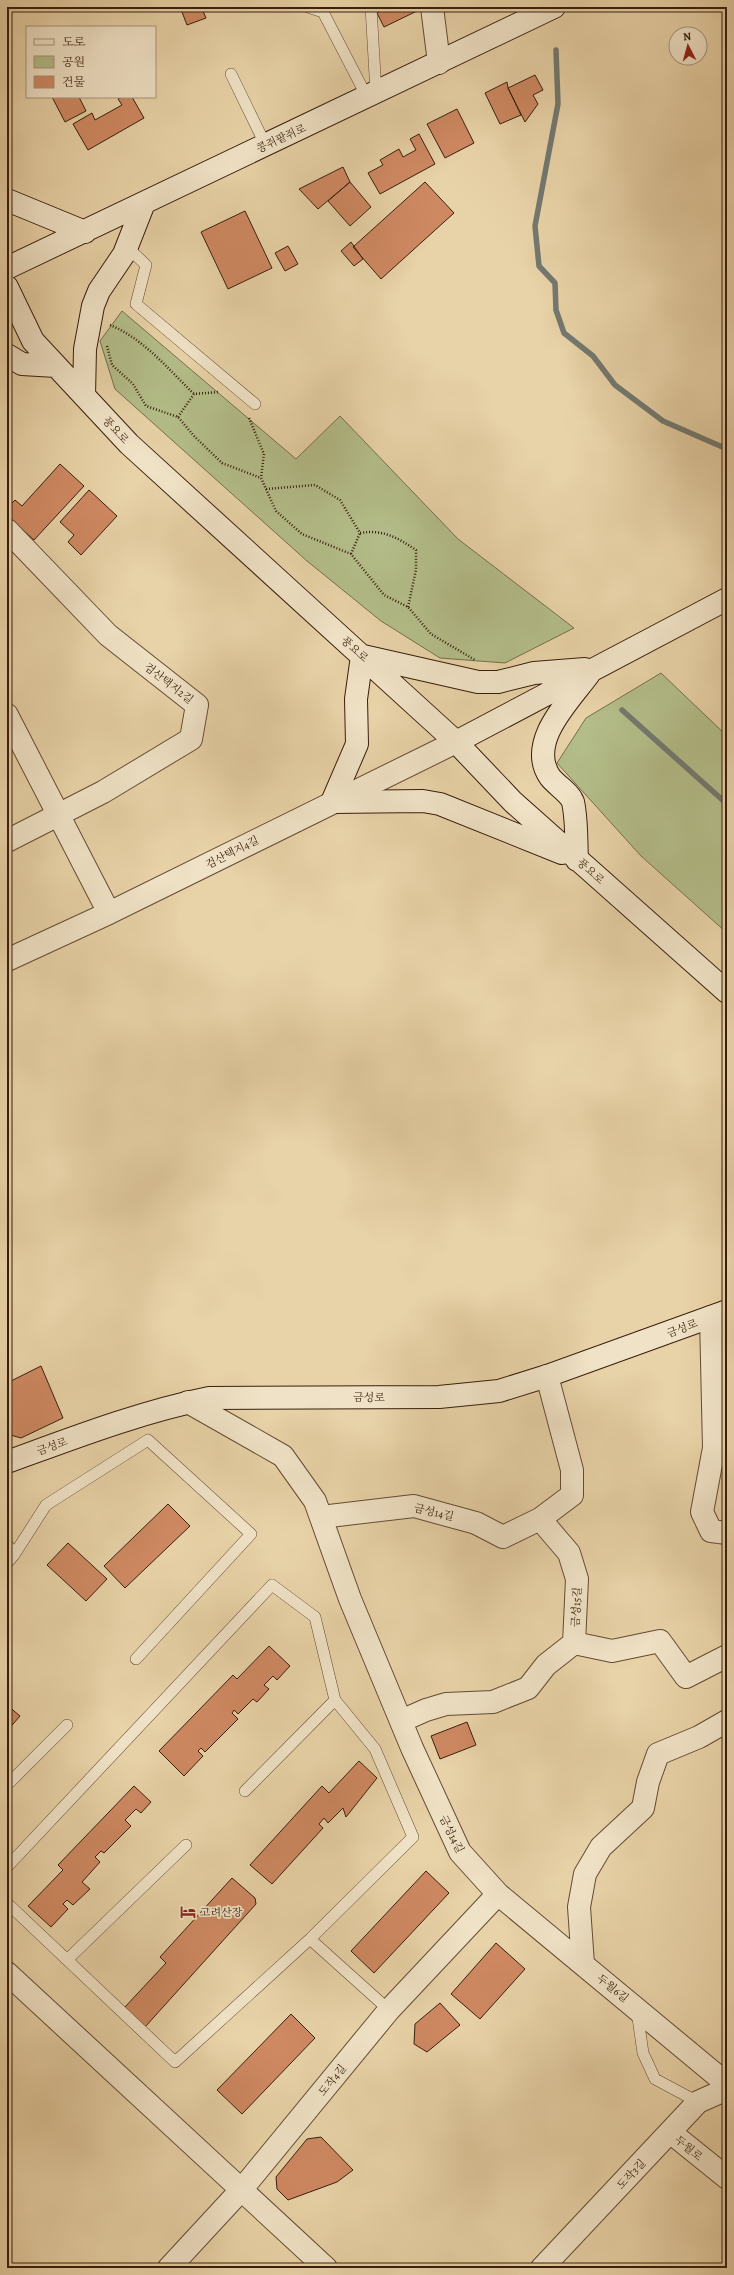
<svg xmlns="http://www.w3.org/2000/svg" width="734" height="2275" font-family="Alegreya,'Noto Serif KR',serif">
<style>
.green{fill:#b3bd89;stroke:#766e4c}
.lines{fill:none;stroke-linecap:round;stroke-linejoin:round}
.stream{stroke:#737970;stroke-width:5.5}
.building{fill:#cf8962;stroke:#381e0e}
.lane-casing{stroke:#644b34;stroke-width:12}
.street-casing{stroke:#644b34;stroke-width:24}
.secondary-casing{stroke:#381e0e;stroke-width:24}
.path{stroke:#381e0e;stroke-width:2.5;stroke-dasharray:1 2;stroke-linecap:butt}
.lane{stroke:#f0e2c6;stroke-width:11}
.street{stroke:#f0e2c6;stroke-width:22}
.secondary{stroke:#f0e2c6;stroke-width:22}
.labels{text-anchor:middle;stroke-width:3.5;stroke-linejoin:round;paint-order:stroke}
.street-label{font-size:11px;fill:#381e0e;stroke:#f0e2c6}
.poi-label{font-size:11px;fill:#381e0e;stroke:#f0e2c6;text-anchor:start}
</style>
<rect width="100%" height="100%" fill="#e8d2a7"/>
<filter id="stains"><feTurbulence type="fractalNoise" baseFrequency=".005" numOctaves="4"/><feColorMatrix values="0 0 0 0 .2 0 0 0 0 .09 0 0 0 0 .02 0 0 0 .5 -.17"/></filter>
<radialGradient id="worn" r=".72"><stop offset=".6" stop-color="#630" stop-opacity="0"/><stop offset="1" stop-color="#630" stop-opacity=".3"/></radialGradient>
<path class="green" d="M122,311L296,459L340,416L458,539L574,628L505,663L440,658L381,621L307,561L115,389L100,341Z
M661,673L727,736V933L641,856L557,763L586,718Z"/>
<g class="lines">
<path class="stream" d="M556,50L558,104L535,226L539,266L555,283L556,310L564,333L593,356L615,385L663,421L727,449
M622,710L727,804"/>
</g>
<path class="building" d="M180,7H212L203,11L206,18L187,25Z
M389,7H415L417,11L384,27L377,13Z
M535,75L543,90L533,95L538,104L525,122L508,88Z
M507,82L508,88L521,115L500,124L485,93Z
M52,97H79L86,111L65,122Z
M122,97H132L144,118L88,150L73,124L92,113L95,120L122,105L118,99Z
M457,109L474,143L445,158L427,124Z
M419,134L435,164L380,194L368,173L383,165L380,160L399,149L403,157L416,150L410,139Z
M343,167L350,182L318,209L299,189Z
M350,182L371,207L350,226L328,201Z
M425,182L454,213L381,279L353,247Z
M245,211L272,268L228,289L201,232Z
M351,242L363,259L354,266L341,251Z
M288,246L298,264L285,271L275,253Z
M60,464L84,486L34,540L7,516V508L15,500L22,506Z
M89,490L117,516L81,555L68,542L74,535L60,522Z
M41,1366L63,1418L21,1438L7,1434V1383Z
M168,1504L190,1526L125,1588L104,1566Z
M68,1543L107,1579L86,1601L47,1565Z
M269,1646L290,1666L277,1680L273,1676L264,1685L269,1689L257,1702L253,1699L238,1714L234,1710L232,1713L238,1719L205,1752L201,1748L198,1751L203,1756L184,1776L159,1751L233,1675L237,1679Z
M7,1705L20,1716L7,1731Z
M467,1722L476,1745L440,1759L431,1736Z
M359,1761L377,1778L346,1817L343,1808L328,1823L324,1818L319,1824L323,1828L272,1884L250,1865L322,1786L329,1793Z
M134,1786L151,1802L141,1813L136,1809L125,1820L131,1826L104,1853L101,1851L95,1857L100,1862L82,1882L90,1889L73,1905L67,1900L63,1904L68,1909L51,1927L28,1906L63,1870L58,1865Z
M426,1871L449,1893L374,1973L351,1951Z
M232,1878L255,1898L256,1904L145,2027L124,2008L166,1963L160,1957Z
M496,1943L525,1969L480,2019L451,1994Z
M440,2003L460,2025L427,2052L414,2044L415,2024Z
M291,2014L315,2038L242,2114L217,2090Z
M321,2137L353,2170L337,2182L288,2200L277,2189L276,2177L307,2139Z"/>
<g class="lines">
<defs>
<path id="lane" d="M308,7L323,12L367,97
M371,7L376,93
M231,74L266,146
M127,247L146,265L136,304L255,404
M7,1544L14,1555L46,1505L148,1440L251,1534L136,1659
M7,1563L14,1555
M7,1785L67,1725
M245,1791L335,1700
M7,1867L272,1585L315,1617L335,1700L375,1749L413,1837L310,1939L175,2062L7,1903
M310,1939L389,2010
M68,1959L186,1845
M637,2011L643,2053L655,2079L698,2102"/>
<path id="street" d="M432,7L439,63
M7,530L108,635L197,705L191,739L103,792L7,841
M7,715L109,913
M7,960L109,913L456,742
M711,1317L714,1448L702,1512L711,1531L727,1533
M188,1402L283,1456L315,1501L350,1599L412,1748L460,1852L498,1894L727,2084
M321,1517L414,1506L476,1523L503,1537L540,1519L572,1495V1470L547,1376
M540,1519L569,1553L577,1579L574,1643L612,1651L660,1641L686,1677L727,1656
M401,1721L426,1710L446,1704L493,1702L528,1688L546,1665L574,1643
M583,1964L579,1907L585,1874L601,1847L643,1808L648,1782L658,1754L699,1737L727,1721
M7,1973L326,2268
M670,2132L727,2178
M169,2268L242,2189L389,2010L498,1894
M542,2268L698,2102L727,2089"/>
<path id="secondary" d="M7,200L85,232
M7,268L554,7
M7,287L33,341L129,444L456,742L513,802L727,992
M7,355L22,364L56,366
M84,396L85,349L93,306L99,291L124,254L144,203
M362,656L356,699L357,744L332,802L423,801L440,804L562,853
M363,656L478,682H498L534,673L585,669
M456,742L727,599
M577,860C576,841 577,820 573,802C570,793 556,785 550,777C526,742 570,700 589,674
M7,1462C73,1438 140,1412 209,1398L439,1397L499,1391L547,1376L727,1311"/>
</defs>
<use href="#lane" class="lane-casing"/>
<use href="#street" class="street-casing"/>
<use href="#secondary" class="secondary-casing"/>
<path class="path" d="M110,325C144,339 168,369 194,394
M107,346L112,365L133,384L146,406L178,417L194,436L222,463L261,478L276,511L302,534L351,554L384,595L408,607L431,634L475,660
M178,417L194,394L219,392
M249,418L264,454L261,478
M266,489L315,485L340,500L360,533C383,529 398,538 416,550V570L408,607
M351,554L360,533"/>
<use href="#lane" class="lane"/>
<use href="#street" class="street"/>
<use href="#secondary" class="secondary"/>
</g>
<defs>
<symbol id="hotel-bare" viewBox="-9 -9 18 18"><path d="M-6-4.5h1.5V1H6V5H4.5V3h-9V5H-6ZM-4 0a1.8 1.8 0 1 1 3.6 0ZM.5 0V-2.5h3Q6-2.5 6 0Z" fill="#8f2418" stroke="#f0e2c6" stroke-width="2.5" paint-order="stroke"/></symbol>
</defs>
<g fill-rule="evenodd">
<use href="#hotel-bare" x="177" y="1901" width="22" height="22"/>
</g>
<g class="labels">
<g class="street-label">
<text transform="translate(281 138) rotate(-25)" y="4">콩쥐팥쥐로</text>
<text transform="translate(116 430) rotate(47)" y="4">풍요로</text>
<text transform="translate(355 649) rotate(42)" y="4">풍요로</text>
<text transform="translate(169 683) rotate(38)" y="4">검산택지2길</text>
<text transform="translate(232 852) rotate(-27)" y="4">검산택지4길</text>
<text transform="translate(591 871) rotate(42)" y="4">풍요로</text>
<text transform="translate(682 1328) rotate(-21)" y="4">금성로</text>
<text transform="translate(369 1397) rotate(1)" y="4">금성로</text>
<text transform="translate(52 1446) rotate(-20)" y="4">금성로</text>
<text transform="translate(434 1512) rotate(13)" y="4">금성14길</text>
<text transform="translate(576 1607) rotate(-87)" y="4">금성15길</text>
<text transform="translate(452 1834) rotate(63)" y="4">금성14길</text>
<text transform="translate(613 1988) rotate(39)" y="4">두월6길</text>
<text transform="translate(332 2080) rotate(-51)" y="4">도작4길</text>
<text transform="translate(689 2148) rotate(39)" y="4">두월로</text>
<text transform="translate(631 2174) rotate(-47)" y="4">도작3길</text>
</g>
<g class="poi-label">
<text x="200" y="1916">고려산장</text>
</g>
</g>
<rect width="734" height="2275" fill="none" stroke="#e8d2a7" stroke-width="24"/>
<rect x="8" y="8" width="718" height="2259" fill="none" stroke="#381e0e" stroke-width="2"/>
<rect x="12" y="12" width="710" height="2251" fill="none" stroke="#381e0e"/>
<rect x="26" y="26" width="130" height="72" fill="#f0e2c6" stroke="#a6947c"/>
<rect x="34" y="39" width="20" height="6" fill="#f0e2c6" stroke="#a6947c"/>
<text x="62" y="46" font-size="12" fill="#381e0e">도로</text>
<rect x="34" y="56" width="20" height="12" fill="#b3bd89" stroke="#a6947c"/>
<text x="62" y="66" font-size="12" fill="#381e0e">공원</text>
<rect x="34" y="76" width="20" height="12" fill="#cf8962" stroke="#a6947c"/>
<text x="62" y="86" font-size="12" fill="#381e0e">건물</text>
<g transform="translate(688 46) rotate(354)"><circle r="19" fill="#f0e2c6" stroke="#a6947c"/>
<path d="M0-3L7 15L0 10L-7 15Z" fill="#8f2418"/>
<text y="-6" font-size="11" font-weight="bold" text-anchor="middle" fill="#381e0e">N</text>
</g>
<rect width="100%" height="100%" filter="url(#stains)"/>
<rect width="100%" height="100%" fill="url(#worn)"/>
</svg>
